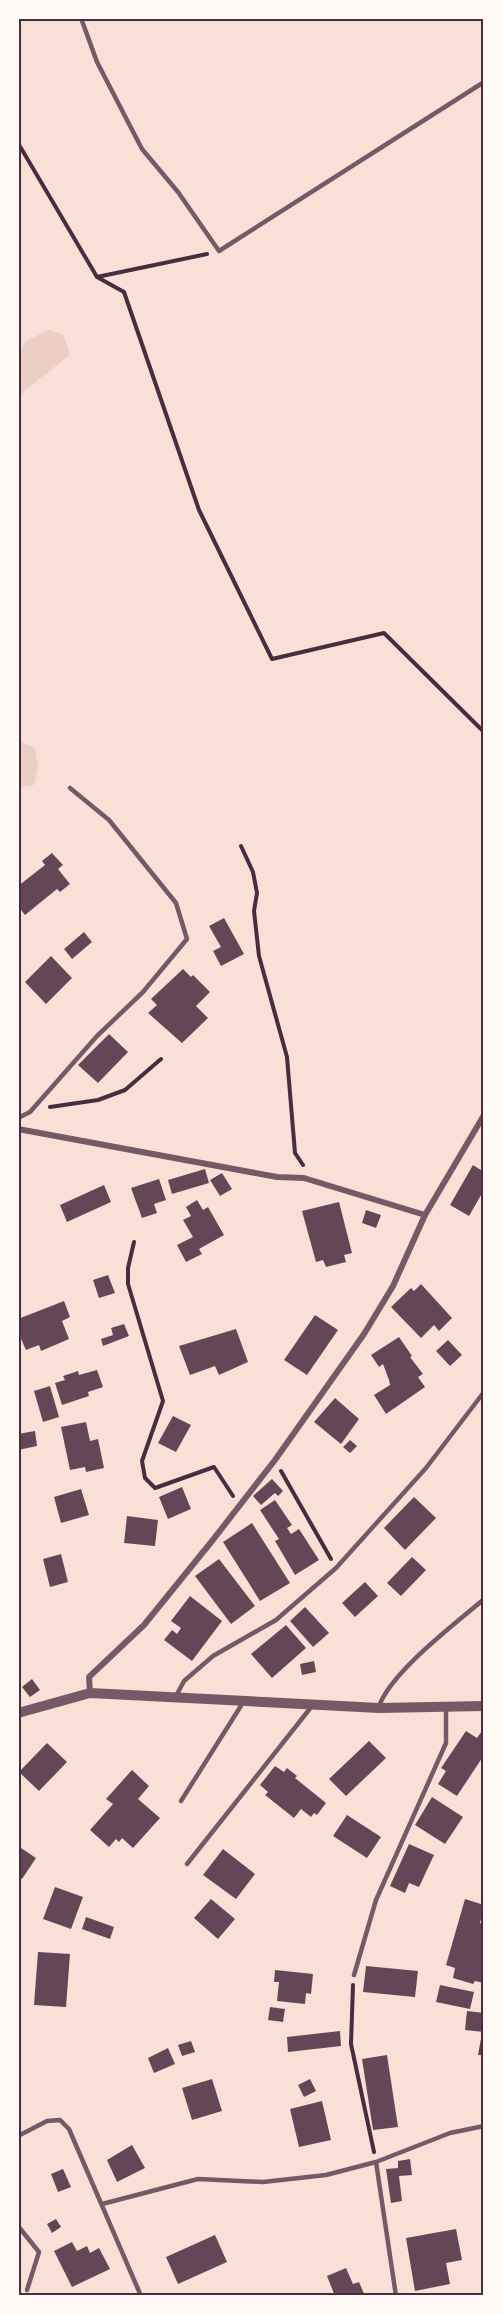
<svg xmlns="http://www.w3.org/2000/svg" width="502" height="2314" font-family="Cabin,sans-serif">
<style>
.green{fill:#ebcfc5}
.building{fill:#644757}
.lines{fill:none;stroke-linecap:round;stroke-linejoin:round}
.path{stroke:#4a2c40;stroke-width:4}
.service{stroke:#755966;stroke-width:4.5}
.minor{stroke:#755966;stroke-width:6}
.tertiary{stroke:#755966;stroke-width:10}
.neatline{fill:none;stroke:#4a2c40;stroke-width:2}
</style>
<rect width="100%" height="100%" fill="#f7e1d7"/>
<path class="green" d="M49,330L63,334L70,355L25,390L18,402V354L26,341Z
M18,741L35,748L38,767L34,785L18,788Z"/>
<path class="building" d="M52,853L63,865L58,869L70,884L60,892L57,889L25,915L18,906V886L45,865L42,861Z
M224,918L244,954L221,966L213,951L221,947L209,926Z
M84,932L92,942L72,959L64,949Z
M51,956L72,978L46,1004L25,982Z
M183,969L191,977L193,975L210,992L196,1006L208,1018L182,1043L148,1013L157,1005L151,999Z
M109,1034L128,1052L98,1083L78,1065Z
M473,1165L484,1172V1190L469,1216L450,1205Z
M205,1169L209,1183L172,1194L168,1180Z
M222,1173L232,1189L220,1196L210,1180Z
M159,1179L166,1200L154,1204L157,1213L142,1218L131,1188Z
M104,1185L111,1202L67,1222L60,1205Z
M197,1200L203,1210L208,1207L224,1235L199,1249L202,1254L186,1262L177,1245L193,1237L183,1220L191,1216L186,1207Z
M339,1202L352,1253L344,1255L346,1262L326,1267L323,1260L316,1262L302,1211Z
M366,1210L381,1215L376,1228L362,1223Z
M108,1275L115,1293L99,1298L93,1280Z
M421,1284L452,1318L439,1331L434,1325L421,1338L391,1307L411,1288L414,1291Z
M64,1301L70,1317L62,1321L69,1339L41,1351L39,1345L26,1350L18,1332V1319Z
M315,1315L338,1330L307,1375L284,1360Z
M124,1324L129,1336L103,1346L101,1339L113,1335L111,1328Z
M236,1329L248,1362L219,1375L215,1366L190,1375L179,1346Z
M399,1337L412,1356L410,1357L423,1374L418,1377L425,1387L386,1414L374,1395L390,1385L389,1380L383,1364L379,1367L371,1355Z
M448,1340L462,1355L450,1366L436,1351Z
M97,1370L103,1387L88,1392L89,1396L62,1405L55,1383L65,1380L63,1376L78,1371L79,1375Z
M50,1386L59,1417L43,1422L34,1391Z
M335,1398L359,1419L341,1444L314,1422Z
M173,1416L191,1425L176,1452L158,1443Z
M86,1422L90,1441L98,1439L104,1468L86,1472L85,1467L70,1470L61,1427Z
M35,1431L37,1446L18,1450V1434Z
M350,1440L357,1446L350,1453L343,1447Z
M272,1479L283,1491L278,1496L275,1493L261,1505L253,1496Z
M182,1487L191,1509L168,1519L159,1497Z
M81,1489L89,1515L61,1523L54,1497Z
M414,1497L436,1518L405,1550L384,1528Z
M275,1500L292,1525L287,1528L291,1534L299,1529L319,1560L295,1575L275,1541L279,1539L260,1510Z
M127,1516L158,1520L155,1546L124,1543Z
M252,1523L290,1583L260,1601L223,1542Z
M61,1554L68,1582L50,1587L43,1559Z
M412,1557L426,1570L401,1596L387,1583Z
M219,1559L255,1606L231,1624L195,1576Z
M365,1582L378,1596L355,1617L342,1603Z
M190,1596L222,1621L192,1661L164,1640L172,1630L177,1634L181,1628L171,1621Z
M305,1607L329,1633L313,1647L290,1621Z
M286,1625L306,1648L272,1678L251,1654Z
M314,1661L316,1672L302,1675L300,1664Z
M32,1679L40,1690L30,1697L22,1687Z
M484,1728V1755L457,1796L438,1784L446,1771L441,1768L466,1731L477,1738Z
M369,1741L386,1758L346,1796L329,1779Z
M47,1743L67,1762L39,1791L19,1772Z
M275,1766L284,1772L287,1768L297,1776L295,1778L326,1803L317,1815L314,1813L311,1817L301,1809L294,1818L265,1795L268,1792L260,1785Z
M132,1770L149,1786L138,1799L160,1818L133,1848L122,1838L119,1842L116,1839L109,1847L90,1830L113,1804L106,1799Z
M432,1797L463,1817L445,1844L415,1825Z
M347,1815L381,1837L367,1858L333,1836Z
M409,1844L434,1855L419,1887L409,1883L405,1893L390,1886Z
M18,1846L36,1858L22,1879L18,1877Z
M223,1849L255,1874L236,1899L203,1875Z
M55,1887L83,1897L71,1929L43,1919Z
M211,1899L235,1919L218,1939L194,1918Z
M465,1899L484,1905L480,1923L484,1924V1983L475,1981L473,1984L453,1978L455,1968L446,1965Z
M86,1917L114,1927L110,1939L82,1929Z
M38,1952L70,1954L66,2007L34,2005Z
M366,1966L418,1971L415,1997L363,1992Z
M275,1970L313,1974L311,1994L306,1993L305,2004L277,2001L279,1982H274Z
M440,1985L474,1992L470,2009L436,2002Z
M270,2007L285,2009L283,2022L268,2020Z
M467,2011L484,2013V2032L465,2030Z
M340,2031L341,2046L288,2052L287,2037Z
M482,2033H484V2077H481L482,2055H478Z
M191,2041L195,2052L182,2056L178,2045Z
M168,2048L175,2064L154,2073L148,2058Z
M387,2055L398,2127L373,2130L362,2059Z
M212,2079L222,2111L192,2120L182,2088Z
M310,2079L316,2091L304,2097L298,2085Z
M322,2101L331,2140L299,2147L290,2109Z
M132,2145L145,2168L117,2182L107,2160Z
M410,2159L412,2175L399,2176L402,2201L391,2203L386,2169L398,2168V2161Z
M63,2169L71,2187L58,2192L51,2174Z
M56,2219L61,2227L52,2233L47,2224Z
M456,2229L462,2260L446,2263L450,2284L415,2291L406,2238Z
M215,2235L227,2262L178,2284L166,2257Z
M72,2242L77,2251L87,2246L90,2253L99,2248L110,2269L72,2287L54,2251Z
M346,2268L353,2284L359,2282L365,2296H335L327,2276Z"/>
<g class="lines">
<path class="path" d="M18,143L97,277L124,292L199,510L272,659L384,633L484,732
M97,277L207,254
M241,846L253,872L257,893L254,911L259,956L287,1057L295,1153L303,1165
M50,1107L98,1100L125,1090L161,1059
M134,1242L128,1268V1284L163,1401L142,1461L145,1478L155,1488L214,1467L233,1496
M281,1471L331,1559
M353,1985L351,2044L374,2152"/>
<path class="service" d="M81,18L97,62L142,149L178,192L219,251L484,82
M18,1118L30,1112L97,1036L143,992L187,939L176,903L109,820L70,788
M176,1696L184,1681L213,1656L276,1620L336,1568L426,1468L484,1392
M379,1706C392,1671 454,1625 484,1599
M181,1801L244,1701
M187,1864L312,1706
M354,1975L376,1900L446,1743V1707
M18,2136L47,2121L60,2120L69,2129L141,2296
M376,2162L396,2296
M102,2204L198,2179L263,2182L326,2175L376,2162L450,2133L484,2126
M18,2226L39,2252L27,2290"/>
<path class="minor" d="M18,1129L277,1177L304,1178L425,1215
M90,1693L89,1677L144,1625L212,1541L275,1460L364,1334L393,1286L425,1215L484,1115"/>
<path class="tertiary" d="M18,1713L90,1693L379,1708L484,1706"/>
</g>
<rect width="502" height="2314" fill="none" stroke="#fffaf5" stroke-width="39"/>
<rect x="20" y="20" width="462" height="2274" class="neatline"/>
</svg>
